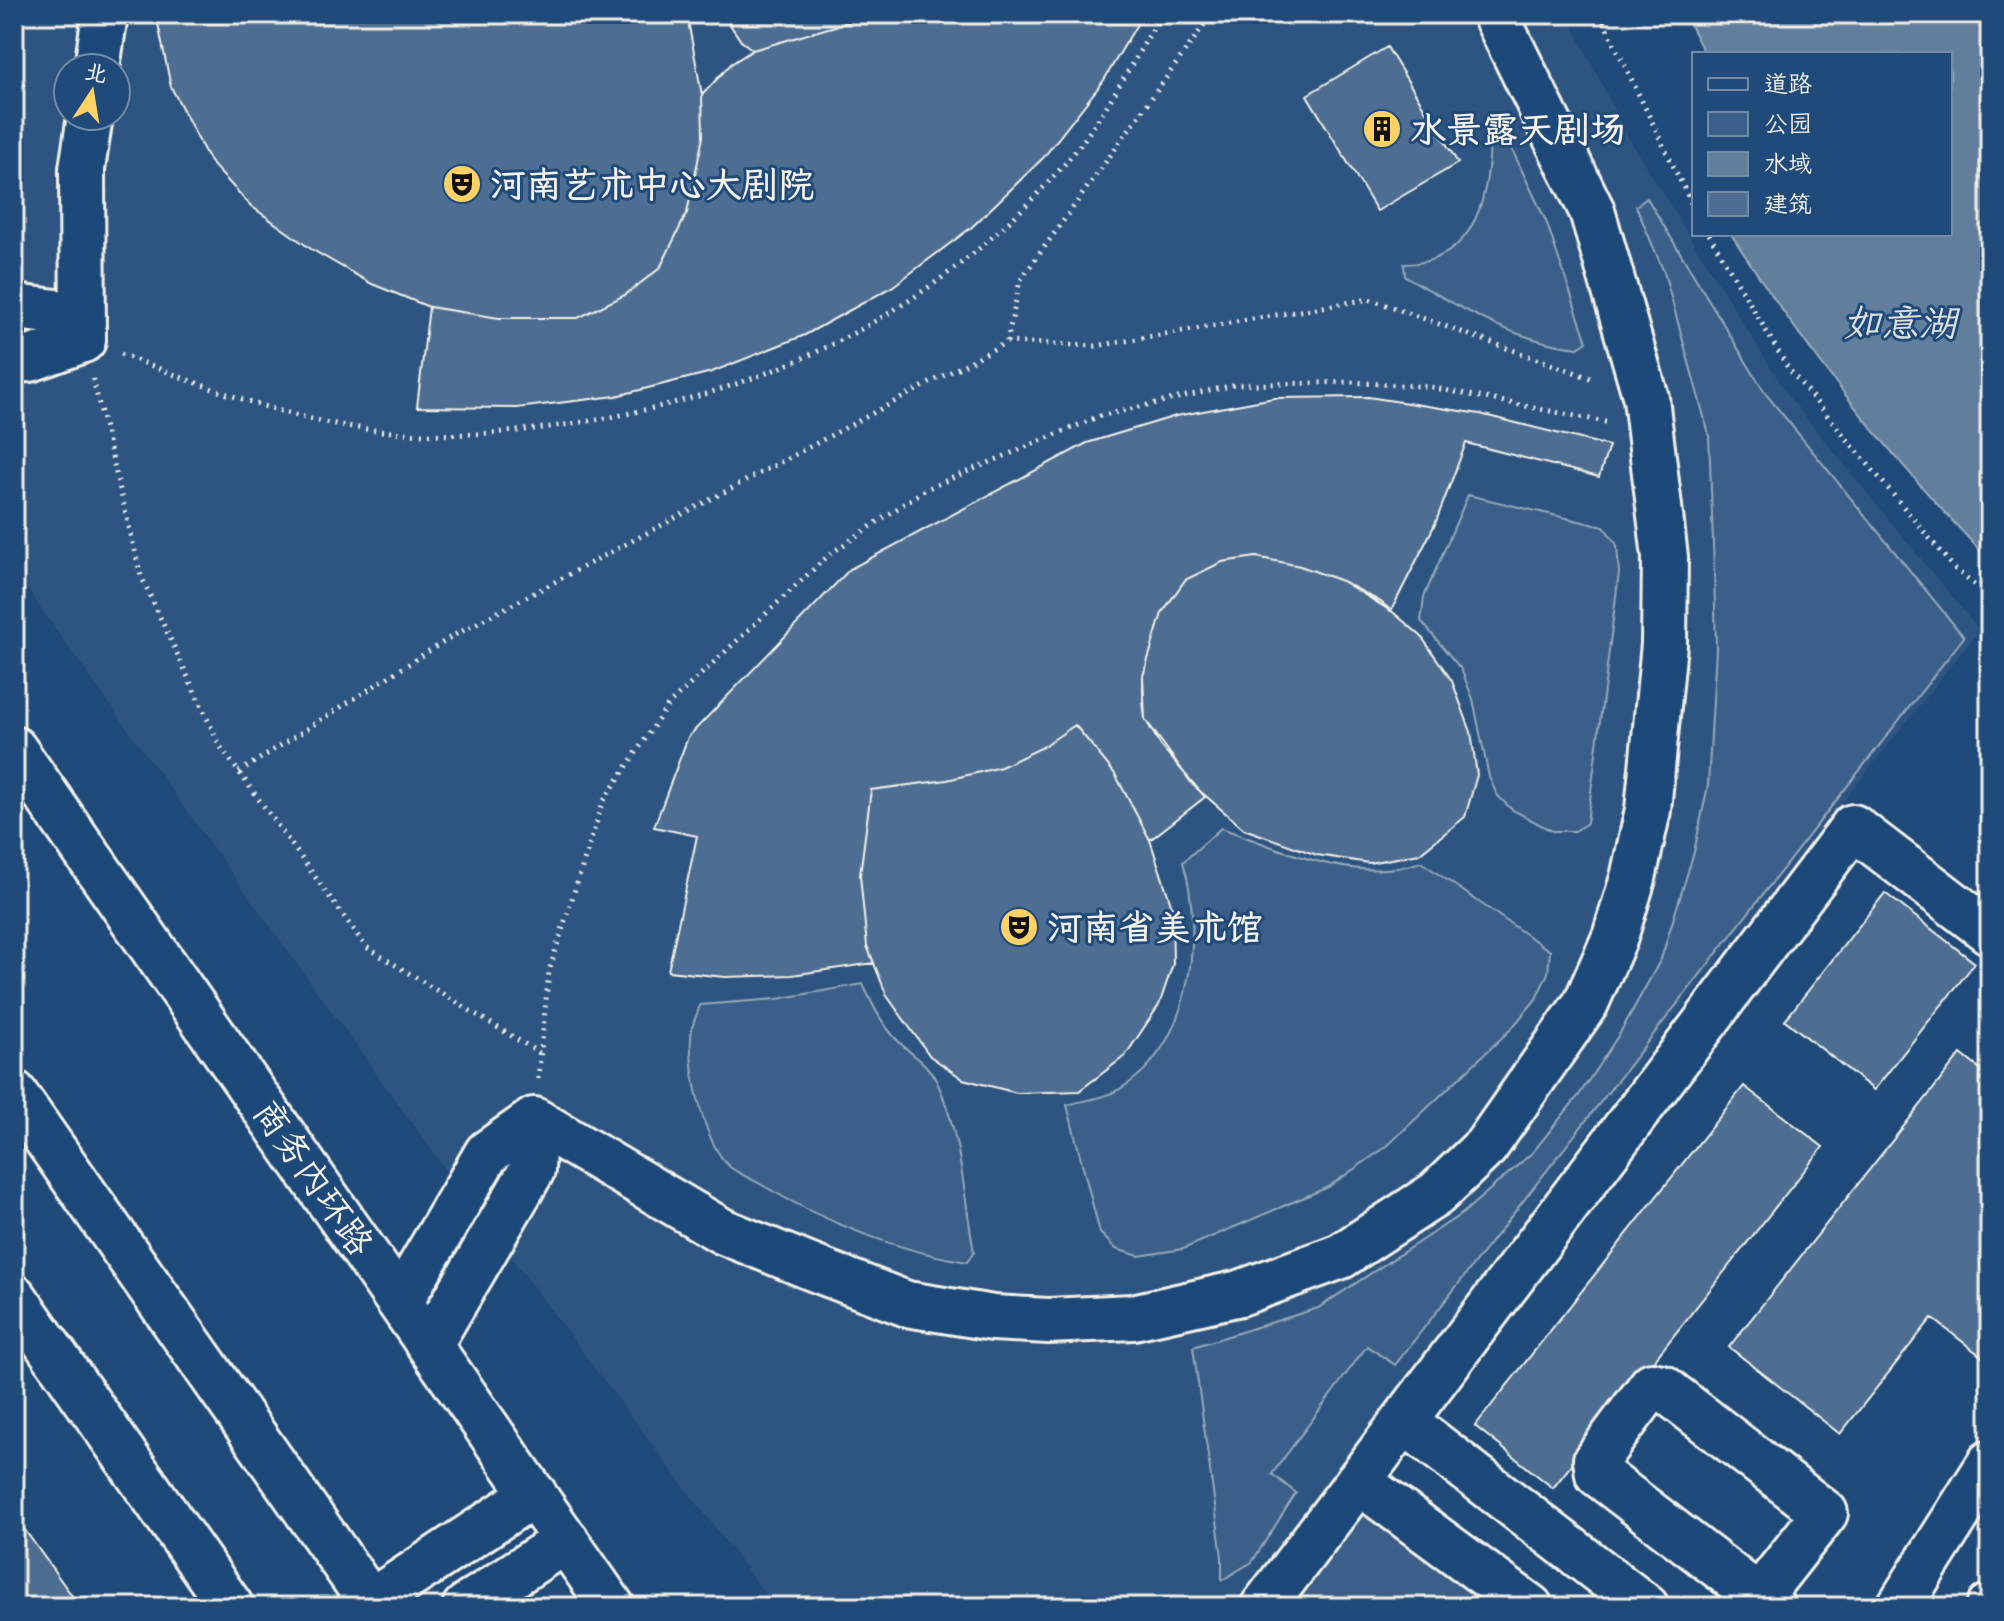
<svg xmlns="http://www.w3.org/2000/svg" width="2004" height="1621" font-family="'Indie Flower','LXGW WenKai TC',sans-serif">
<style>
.built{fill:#2d5581;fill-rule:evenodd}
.green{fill:#3a5f88;stroke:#97a8b8;stroke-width:2}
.water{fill:#627e9d;stroke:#9cacbb;stroke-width:2}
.building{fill:#4d6e92;stroke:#f4f1e8;stroke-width:2}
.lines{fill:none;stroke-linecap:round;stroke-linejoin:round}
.minor-casing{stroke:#f4f1e8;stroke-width:50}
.path{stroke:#f4f1e8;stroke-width:5;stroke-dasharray:2 6;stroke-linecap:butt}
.minor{stroke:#1f4a7a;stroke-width:44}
.labels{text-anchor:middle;stroke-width:6;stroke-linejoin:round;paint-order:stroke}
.poi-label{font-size:36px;font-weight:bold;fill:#f4f1e8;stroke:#1f4a7a;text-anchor:start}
.street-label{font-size:36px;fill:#f4f1e8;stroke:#1f4a7a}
.water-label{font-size:38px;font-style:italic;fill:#dee0dd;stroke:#1f4a7a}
</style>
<rect width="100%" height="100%" fill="#1f4a7a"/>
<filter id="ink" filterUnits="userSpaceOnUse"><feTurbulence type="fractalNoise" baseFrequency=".0125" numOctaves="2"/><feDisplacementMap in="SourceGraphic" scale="16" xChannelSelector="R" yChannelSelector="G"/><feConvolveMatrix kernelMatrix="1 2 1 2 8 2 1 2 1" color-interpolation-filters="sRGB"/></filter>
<g filter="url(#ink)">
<path class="built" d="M14,14H1567L1628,137L1789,397L1979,630L1699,985L1234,1607H775L461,1191L38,605L14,565ZM68,68H116V116H68Z"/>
<path class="green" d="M1490,131L1505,135L1546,221L1587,342L1578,348C1513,341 1461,308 1405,276L1404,264C1479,263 1490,190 1490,131Z
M1647,198L1765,393L1964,637L1395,1365L1367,1346L1272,1474L1296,1493L1252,1562L1222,1580V1557L1193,1347L1318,1308L1463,1213L1533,1152L1579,1095L1620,1033L1661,959L1694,852L1708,785L1716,649L1714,570L1709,435L1664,272L1636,206Z
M1468,495L1604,527L1617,545L1619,573L1587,823L1575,831H1552L1511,809L1497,795L1489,777L1473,699L1461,669L1421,621L1424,597Z
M1221,828C1283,850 1355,885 1421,862L1550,951L1548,973L1536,999L1511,1029L1386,1147L1328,1187L1183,1249L1139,1256L1116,1249L1100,1233L1067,1105C1081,1101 1100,1099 1114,1092C1191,1054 1205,935 1183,862Z
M863,984C873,1006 882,1025 899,1042C913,1056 928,1063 937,1082C961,1133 964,1198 974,1252L967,1262C894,1250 825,1222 762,1185C752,1179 739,1174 730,1167C703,1143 686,1063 692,1028C694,1020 698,1012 700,1005L777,999Z
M1365,1512L1504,1607H1289Z"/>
<path class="water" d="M1684,14H1990V561C1892,459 1807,353 1731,234H1950V54H1705Z"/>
<path class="building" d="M156,14H683L689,26L702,95L703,137L687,213L660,268L625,295L578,318H499L429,307L372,284L311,249L251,206L210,162L171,87Z
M723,14H876L753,50L741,41Z
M876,14H1143L1104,80L1043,158L972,227L892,287L805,335L712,372L616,396L517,408L417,407L429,307L499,318H578L625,295L660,268L687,213L703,137L702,95L731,64L753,50Z
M1387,47L1458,163L1377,211L1307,95Z
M1368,397L1480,414L1609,446L1599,477L1466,443L1435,524L1391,611L1342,581L1300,566L1256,557L1222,562L1185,580L1162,613L1143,676V701L1145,719L1161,746L1205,797L1150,840L1115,774L1075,725L1041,748L1001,767L947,780L871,790L860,875L867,946L874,963L792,975L725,977L668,971L697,836L654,827L688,737L850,569L1087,443L1176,416L1274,398Z
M1256,557L1300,566L1342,581L1381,602L1421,636L1452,681L1471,732L1477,775L1465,817L1419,854L1369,863L1317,855L1244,829L1193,785L1145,719L1143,676L1162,613L1185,580L1222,562Z
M1075,725L1115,774L1150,840L1172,907L1173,964L1159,1005L1125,1056L1079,1091L1017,1093L963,1079L930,1056L887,996L867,946L860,875L871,790L947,780L1001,767L1041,748Z
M1885,893L1975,963L1874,1090L1785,1020Z
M1961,1054L1990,1077V1363L1932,1318L1840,1434L1729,1347Z
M1744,1086L1823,1147L1553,1488L1475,1426Z
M14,1515L80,1607H14Z
M14,1515L80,1607H14Z"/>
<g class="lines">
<defs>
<path id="minor" d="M97,68L105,14
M14,307L83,315
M14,360L30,359L83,340L82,169L90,116
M14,749L612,1607
M14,1093L374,1607
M534,1120L722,1231L813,1268L907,1304L993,1318L1048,1321L1133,1317L1240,1293L1341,1256L1436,1194L1486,1146L1586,1003L1615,937L1633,878L1648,810L1664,644L1665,557L1646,398L1592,211L1495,14
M14,1297L231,1607
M401,1300L487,1153L534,1120
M430,1344L532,1170L534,1120
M1404,1421L1646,1607
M1358,1481L1530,1607
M1759,1597L1825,1513L1662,1387L1652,1385L1596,1460L1598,1474L1772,1607
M363,1607L534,1494
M465,1607L566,1540
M1263,1607L1853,827L1990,932
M1899,1607L1990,1463
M1989,1607L1990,1606"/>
</defs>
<use href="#minor" class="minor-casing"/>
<path class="path" d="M1600,14L1694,209
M1709,234L1788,368L1955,569L1990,598
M1007,342L1020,281L1212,14
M121,354C199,384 276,416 359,428C437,440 513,434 589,421C776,389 936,311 1062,167C1099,126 1132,62 1162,14
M93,379L141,576L220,746L366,947L541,1054
M239,772L451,637L1007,342L1096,346L1369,299L1596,380
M538,1079L549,971L603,802L668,705L830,554L926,489L1100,416L1234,385L1351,382L1430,387L1610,423"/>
<use href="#minor" class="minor"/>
</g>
</g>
<defs>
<symbol id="building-disc" viewBox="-11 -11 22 22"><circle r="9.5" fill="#ffd166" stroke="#1f4a7a"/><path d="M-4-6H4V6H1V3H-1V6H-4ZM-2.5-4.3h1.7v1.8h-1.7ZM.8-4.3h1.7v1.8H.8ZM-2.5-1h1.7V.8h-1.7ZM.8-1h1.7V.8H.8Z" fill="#111"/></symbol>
<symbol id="theatre-disc" viewBox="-11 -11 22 22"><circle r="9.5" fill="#ffd166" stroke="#1f4a7a"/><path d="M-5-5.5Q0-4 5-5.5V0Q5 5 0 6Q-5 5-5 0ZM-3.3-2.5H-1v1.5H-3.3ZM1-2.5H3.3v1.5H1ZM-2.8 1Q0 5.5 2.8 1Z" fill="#111"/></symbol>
</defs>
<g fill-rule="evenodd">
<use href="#building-disc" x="1360" y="107" width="44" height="44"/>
<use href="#theatre-disc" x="440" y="162" width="44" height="44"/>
<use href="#theatre-disc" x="997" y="905" width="44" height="44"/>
</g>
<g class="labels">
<g class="poi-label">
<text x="1410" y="142">水景露天剧场</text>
<text x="490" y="197">河南艺术中心大剧院</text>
<text x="1047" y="940">河南省美术馆</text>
</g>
<g class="street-label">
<text transform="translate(314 1177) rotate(55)" y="13">商务内环路</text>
</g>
<g class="water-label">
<text x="1900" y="336">如意湖</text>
</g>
</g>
<rect width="2004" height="1621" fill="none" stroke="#1f4a7a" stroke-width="48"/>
<rect x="24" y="24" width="1956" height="1573" fill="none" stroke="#f4f1e8" stroke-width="3" filter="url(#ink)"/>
<rect x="1692" y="52" width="260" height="184" fill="#1f4a7a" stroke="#748da6" stroke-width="2"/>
<rect x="1708" y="78" width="40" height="12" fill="#1f4a7a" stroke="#748da6" stroke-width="2"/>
<text x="1764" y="92" font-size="24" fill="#f4f1e8">道路</text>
<rect x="1708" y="112" width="40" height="24" fill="#3a5f88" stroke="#748da6" stroke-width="2"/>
<text x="1764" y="132" font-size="24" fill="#f4f1e8">公园</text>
<rect x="1708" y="152" width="40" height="24" fill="#627e9d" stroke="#748da6" stroke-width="2"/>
<text x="1764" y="172" font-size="24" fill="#f4f1e8">水域</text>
<rect x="1708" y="192" width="40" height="24" fill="#4d6e92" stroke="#748da6" stroke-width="2"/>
<text x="1764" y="212" font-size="24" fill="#f4f1e8">建筑</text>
<g transform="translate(92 92) rotate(12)"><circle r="38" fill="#1f4a7a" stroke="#748da6" stroke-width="2"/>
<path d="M0-6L14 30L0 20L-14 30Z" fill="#ffd166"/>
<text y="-12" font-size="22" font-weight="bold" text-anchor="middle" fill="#f4f1e8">北</text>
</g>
</svg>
